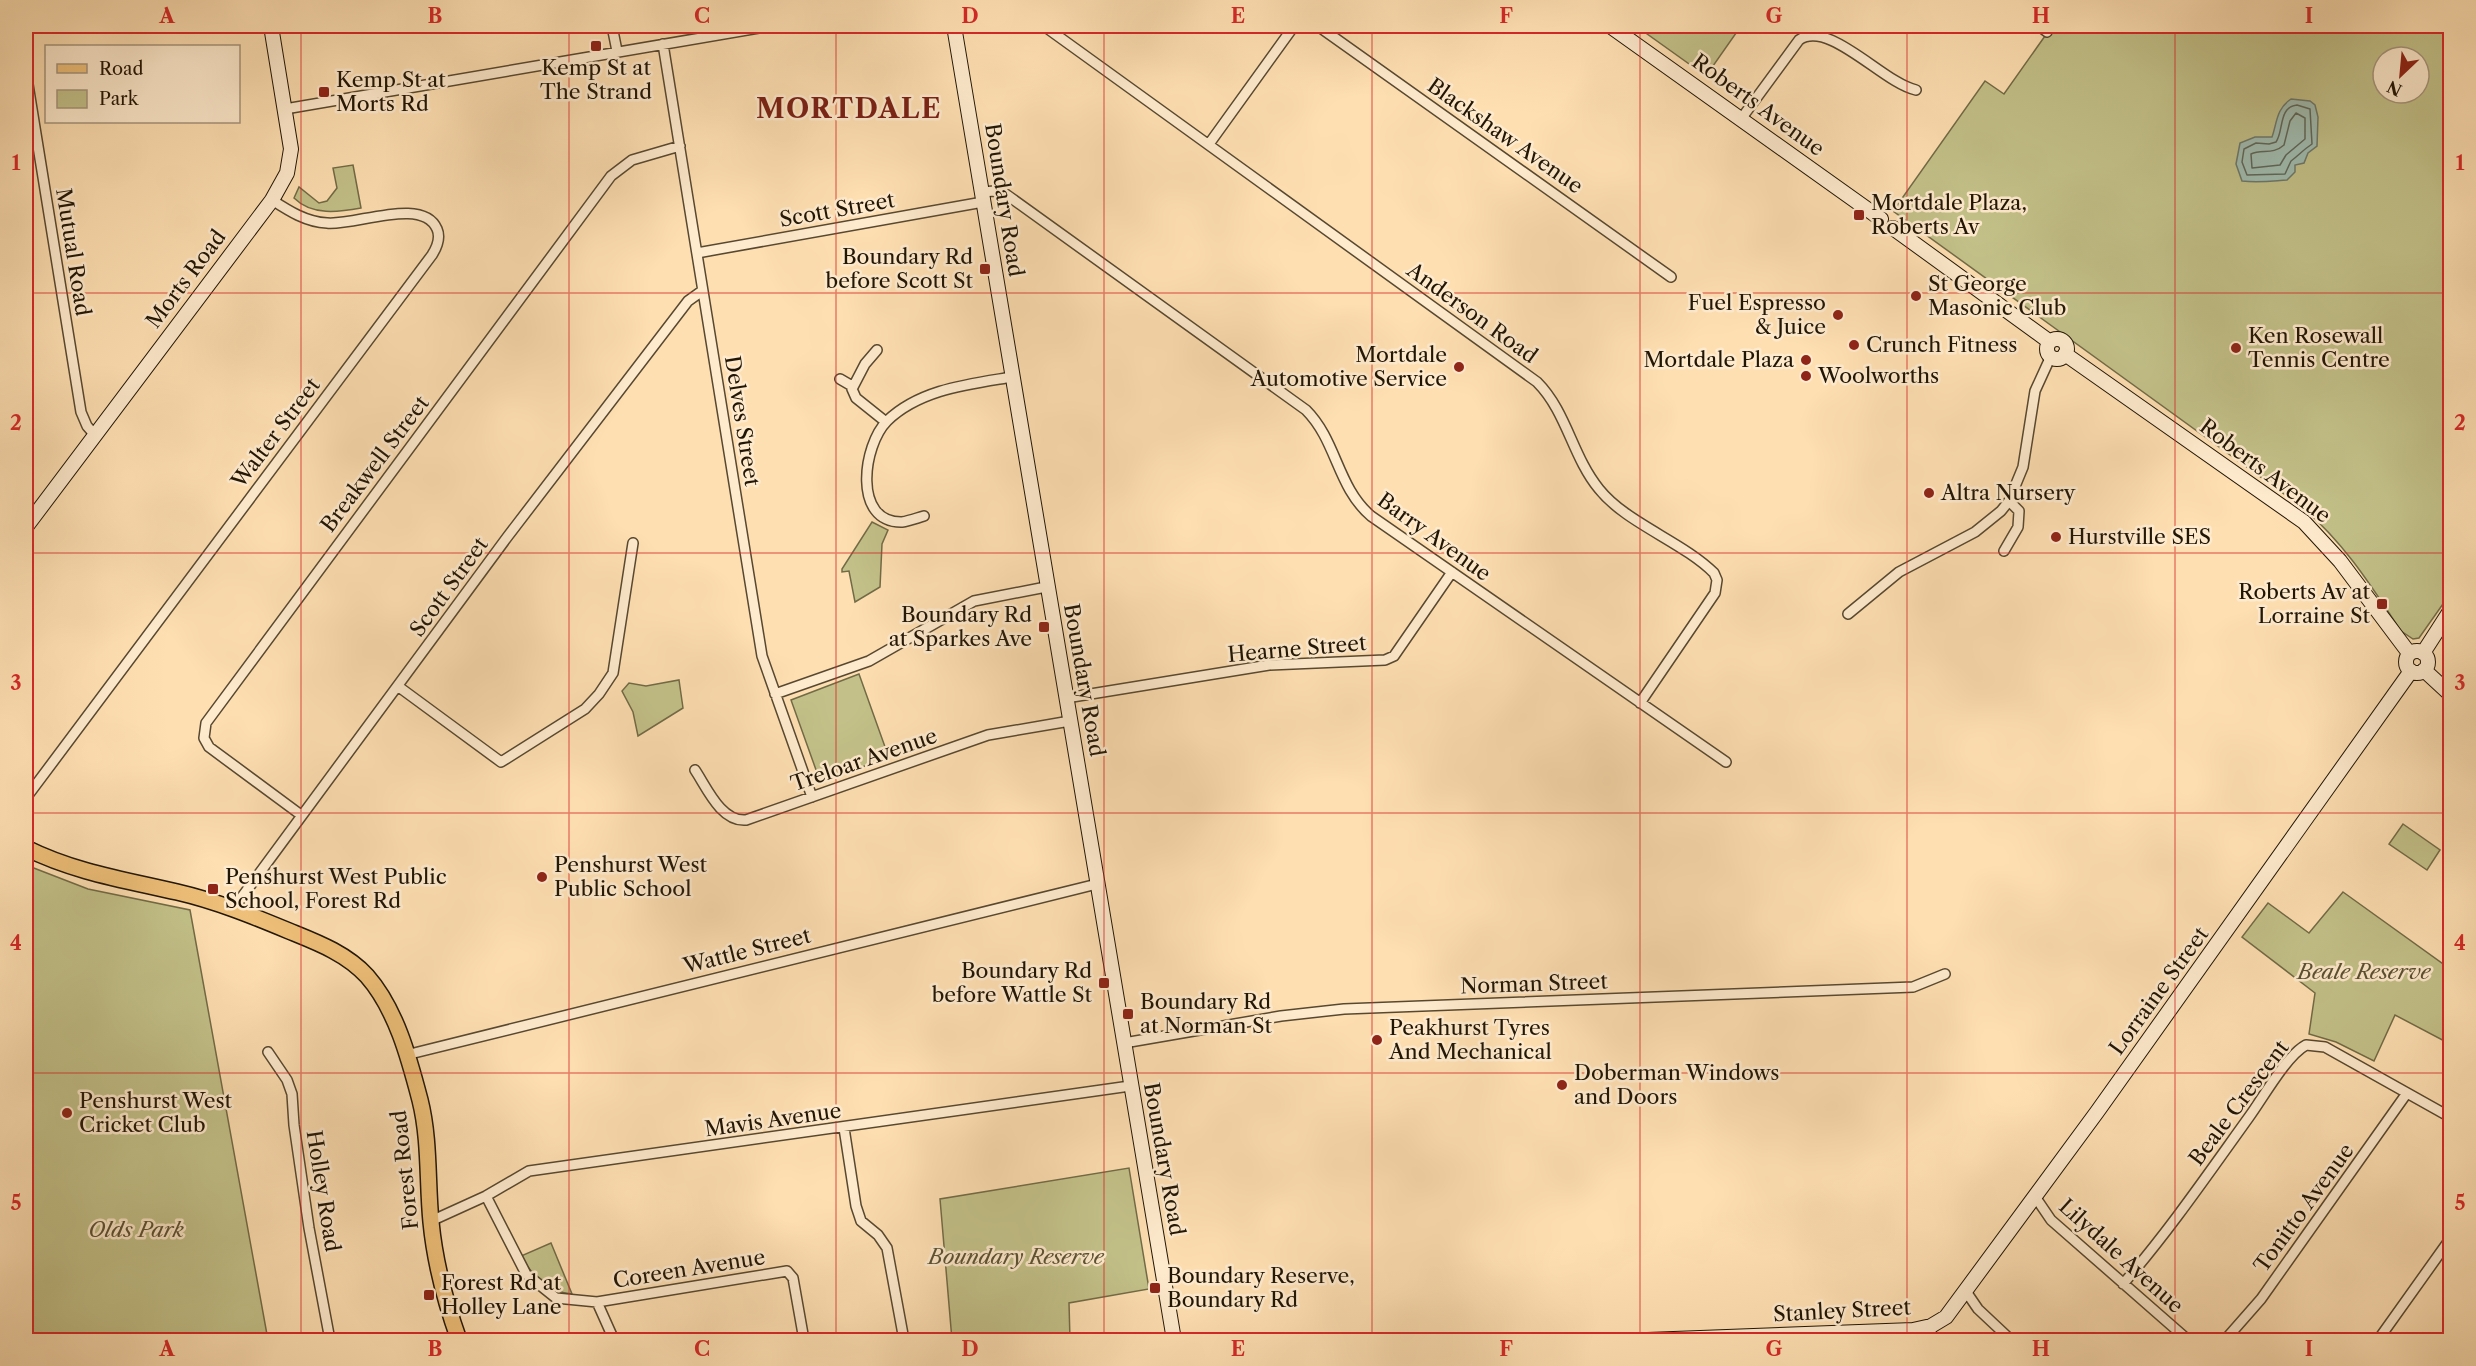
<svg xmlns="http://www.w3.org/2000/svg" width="2476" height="1366" font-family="'Libre Caslon Text',serif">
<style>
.green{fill:#c3c189;stroke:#726b47;stroke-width:1.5;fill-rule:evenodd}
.water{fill:#a0bcb0;stroke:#6d796c;stroke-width:1.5}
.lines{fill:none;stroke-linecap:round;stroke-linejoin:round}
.shore{stroke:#60685a;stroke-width:1.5}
.street-casing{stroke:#584830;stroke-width:12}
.secondary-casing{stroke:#211505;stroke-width:16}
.primary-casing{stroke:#211505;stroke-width:18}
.street{stroke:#feeacd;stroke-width:9}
.secondary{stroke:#feeacd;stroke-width:14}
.primary{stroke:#efc079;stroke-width:15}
.grid{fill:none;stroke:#d62828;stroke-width:1.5;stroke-opacity:0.55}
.poi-dot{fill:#8f2418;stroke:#feeacd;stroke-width:2}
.labels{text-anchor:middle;stroke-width:5;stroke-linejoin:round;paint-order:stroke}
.poi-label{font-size:21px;fill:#211505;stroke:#feeacd;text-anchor:start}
.street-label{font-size:21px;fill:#211505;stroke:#feeacd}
.park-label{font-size:21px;font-style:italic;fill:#5a5133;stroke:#feeacd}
.district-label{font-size:27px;font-weight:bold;letter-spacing:1.5px;fill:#7a1f14;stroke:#feeacd}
.neatline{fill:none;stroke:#d62828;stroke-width:2}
.grid-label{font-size:20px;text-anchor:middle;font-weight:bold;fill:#d62828}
</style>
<rect width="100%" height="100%" fill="#fedfb2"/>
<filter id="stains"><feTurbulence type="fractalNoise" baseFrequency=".00333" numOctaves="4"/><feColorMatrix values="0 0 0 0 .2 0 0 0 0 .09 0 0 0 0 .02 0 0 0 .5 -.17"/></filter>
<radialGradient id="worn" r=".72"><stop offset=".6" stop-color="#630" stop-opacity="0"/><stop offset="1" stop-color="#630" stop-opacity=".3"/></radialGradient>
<path class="green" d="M1636,26H1741L1706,76Z
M2052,26H2450V594L2419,638L2413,639L2401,631C2370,584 2345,544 2302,507L1893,211L1985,81L2004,94ZM2383,57H2419V93H2383Z
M353,165L361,208C339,212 312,216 294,198L299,187L319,203L327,201L337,188L333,168Z
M872,522L888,530L882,544L880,587L855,602L849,571L842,572V569Z
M859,674L889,758L820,781L791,700Z
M679,680L683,708L638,736L633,712L622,691L629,683L646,686Z
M2403,824L2440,850L2427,870L2389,844Z
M26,865L88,889L190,910L268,1340H26Z
M2343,892L2450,969V1044L2395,1015L2374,1061L2336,1042L2309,1034L2315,993L2242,937L2268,903L2309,933Z
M1129,1168L1149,1289L1069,1303L1070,1340H952L940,1199Z
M551,1243L572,1294C548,1292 533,1277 521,1256Z"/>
<path class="water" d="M2291,99L2310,101L2315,105L2318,117L2317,146L2308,153L2304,163L2295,165V172L2287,180C2272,181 2259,183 2242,181L2236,164L2240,143L2255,137H2272C2277,123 2276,109 2291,99Z"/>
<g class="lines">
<path class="shore" d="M2297,105L2310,109L2312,144C2303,150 2299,155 2291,161L2285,174L2247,175L2242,162L2244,149L2256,143L2269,144L2276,142C2284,131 2278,107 2297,105Z
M2296,113L2305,118V139L2286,155L2280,165L2252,168L2251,154C2262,149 2273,155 2284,145L2290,121Z"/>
<defs>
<path id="street" d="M612,26L617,51
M1044,26L1537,382C1567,412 1572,456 1599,489C1626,523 1683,542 1714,573L1717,580L1715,593L1640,703
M1318,26L1671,277
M2039,26L2047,32
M663,44L762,656L812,797
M26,72L81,412L87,426L94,434
M285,109L771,26
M1741,119L1799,40C1829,19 1883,83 1916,90
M1209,144L1294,26
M981,192L995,191L1007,195L1306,410C1337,441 1337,487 1371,516L1726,762
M697,253L983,202
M877,350L865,364L852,389L856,398L886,422
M840,379L852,386
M924,516C917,518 909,521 902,522C852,523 863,445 887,421C920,389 970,384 1012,377
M2004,551L2018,527L2019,511L2009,501
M1848,614L1899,572L1975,532L2001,511L2009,501L2023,467L2035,391L2051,356
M399,687L501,762L585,709L599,694L613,673L633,543
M775,694L869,661L974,601L1046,587
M1066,698L1269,665L1385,660L1394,656L1452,572
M695,770C707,788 721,822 746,820L988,735L1070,721
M26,798L432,255C437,247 441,238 437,229C423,196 355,226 327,223C306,222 289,211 272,200
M301,815L209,747L204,738L206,723L611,176L632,160L680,146
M233,909L508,536L688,301L702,291
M1124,1043L1281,1016L1344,1009L1913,987L1945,974
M268,1052L287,1080L292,1094L294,1125L309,1228L330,1340
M406,1055L1097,884
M844,1128L856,1206L861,1221L878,1235L887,1248L904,1340
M2034,1195L2051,1220L2188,1340
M486,1196L526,1274L556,1298L597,1302L614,1340
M431,1221L486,1196L529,1171L1130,1086
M2123,1284C2169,1231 2208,1174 2249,1117C2263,1098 2286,1056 2306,1045L2325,1047L2450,1117
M1965,1290L1978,1309L2011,1340
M597,1302L787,1271L793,1278L804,1340
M1931,1326V1340
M2225,1340L2261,1299L2407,1093
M2378,1340L2450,1239"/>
<path id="secondary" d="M954,26L1174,1340
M1610,26L1881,219
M1893,228L2050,342
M2047 349a10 10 0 1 1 20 0a10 10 0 1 1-20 0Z
M2065,354L2304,522L2340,561L2409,653
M26,527L272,200L287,173L291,149L271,26
M2406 662a11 11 0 1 1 22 0a11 11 0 1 1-22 0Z
M2423,653L2450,611
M2424,670L2450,694
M1647,1340L1913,1330L1931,1326L1946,1317L2097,1112L2411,671"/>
<path id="primary" d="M26,848C74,872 125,880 177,892C216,901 253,916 289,931C316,942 346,953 367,976C396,1009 409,1058 420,1100C430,1140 427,1181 431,1222C435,1264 445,1301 459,1340"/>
</defs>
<use href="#street" class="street-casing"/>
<use href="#secondary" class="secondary-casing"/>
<use href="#primary" class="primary-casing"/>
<use href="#street" class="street"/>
<use href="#secondary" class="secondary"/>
<use href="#primary" class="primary"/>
</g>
<path class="grid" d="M301,26V1340M569,26V1340M836,26V1340M1104,26V1340M1372,26V1340M1640,26V1340M1907,26V1340M2175,26V1340M26,293H2450M26,553H2450M26,813H2450M26,1073H2450"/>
<g class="poi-dot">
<rect x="590" y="40" width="12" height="12" rx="3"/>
<rect x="318" y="86" width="12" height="12" rx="3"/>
<rect x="1853" y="209" width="12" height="12" rx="3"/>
<rect x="979" y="263" width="12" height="12" rx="3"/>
<circle cx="1916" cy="296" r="6"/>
<circle cx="1838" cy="315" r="6"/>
<circle cx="1854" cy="345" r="6"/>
<circle cx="2236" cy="348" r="6"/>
<circle cx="1806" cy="360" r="6"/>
<circle cx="1459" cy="367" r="6"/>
<circle cx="1806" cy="376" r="6"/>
<circle cx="1929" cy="493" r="6"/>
<circle cx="2056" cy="537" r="6"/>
<rect x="2376" y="598" width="12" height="12" rx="3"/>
<rect x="1038" y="621" width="12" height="12" rx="3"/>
<circle cx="542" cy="877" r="6"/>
<rect x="207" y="883" width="12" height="12" rx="3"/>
<rect x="1098" y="977" width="12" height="12" rx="3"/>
<rect x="1122" y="1008" width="12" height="12" rx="3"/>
<circle cx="1377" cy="1040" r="6"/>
<circle cx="1562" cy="1085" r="6"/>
<circle cx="67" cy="1113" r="6"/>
<rect x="1149" y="1282" width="12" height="12" rx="3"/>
<rect x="423" y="1289" width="12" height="12" rx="3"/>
</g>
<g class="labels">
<g class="poi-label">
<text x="596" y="75" text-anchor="middle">Kemp St at<tspan x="596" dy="24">The Strand</tspan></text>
<text x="336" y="87">Kemp St at<tspan x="336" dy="24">Morts Rd</tspan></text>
<text x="1871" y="210">Mortdale Plaza,<tspan x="1871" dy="24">Roberts Av</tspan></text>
<text x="973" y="264" text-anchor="end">Boundary Rd<tspan x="973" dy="24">before Scott St</tspan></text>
<text x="1928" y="291">St George<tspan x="1928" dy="24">Masonic Club</tspan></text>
<text x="1826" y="310" text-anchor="end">Fuel Espresso<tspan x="1826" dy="24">&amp; Juice</tspan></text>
<text x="2248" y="343">Ken Rosewall<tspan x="2248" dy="24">Tennis Centre</tspan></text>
<text x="1866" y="352">Crunch Fitness</text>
<text x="1447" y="362" text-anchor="end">Mortdale<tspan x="1447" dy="24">Automotive Service</tspan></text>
<text x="1794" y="367" text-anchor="end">Mortdale Plaza</text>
<text x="1818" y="383">Woolworths</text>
<text x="1941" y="500">Altra Nursery</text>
<text x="2068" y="544">Hurstville SES</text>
<text x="2370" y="599" text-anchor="end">Roberts Av at<tspan x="2370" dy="24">Lorraine St</tspan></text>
<text x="1032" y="622" text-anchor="end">Boundary Rd<tspan x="1032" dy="24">at Sparkes Ave</tspan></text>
<text x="554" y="872">Penshurst West<tspan x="554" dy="24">Public School</tspan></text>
<text x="225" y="884">Penshurst West Public<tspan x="225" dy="24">School, Forest Rd</tspan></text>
<text x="1092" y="978" text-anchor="end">Boundary Rd<tspan x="1092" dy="24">before Wattle St</tspan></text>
<text x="1140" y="1009">Boundary Rd<tspan x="1140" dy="24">at Norman St</tspan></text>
<text x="1389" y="1035">Peakhurst Tyres<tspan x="1389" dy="24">And Mechanical</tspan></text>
<text x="1574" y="1080">Doberman Windows<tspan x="1574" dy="24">and Doors</tspan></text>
<text x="79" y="1108">Penshurst West<tspan x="79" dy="24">Cricket Club</tspan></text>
<text x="1167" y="1283">Boundary Reserve,<tspan x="1167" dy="24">Boundary Rd</tspan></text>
<text x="441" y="1290">Forest Rd at<tspan x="441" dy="24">Holley Lane</tspan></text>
</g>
<g class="street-label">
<text transform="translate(1758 105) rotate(36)" y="7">Roberts Avenue</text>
<text transform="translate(1505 136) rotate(35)" y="7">Blackshaw Avenue</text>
<text transform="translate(1004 200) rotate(81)" y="7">Boundary Road</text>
<text transform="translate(837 210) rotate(-10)" y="7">Scott Street</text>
<text transform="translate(73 252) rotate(81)" y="7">Mutual Road</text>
<text transform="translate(186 279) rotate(-53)" y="7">Morts Road</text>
<text transform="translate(1472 313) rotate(36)" y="7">Anderson Road</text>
<text transform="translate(742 421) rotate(81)" y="7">Delves Street</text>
<text transform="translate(276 433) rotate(-53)" y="7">Walter Street</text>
<text transform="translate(375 464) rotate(-53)" y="7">Breakwell Street</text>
<text transform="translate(2265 471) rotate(37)" y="7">Roberts Avenue</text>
<text transform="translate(1434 537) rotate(36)" y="7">Barry Avenue</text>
<text transform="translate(449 587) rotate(-54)" y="7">Scott Street</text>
<text transform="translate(1297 649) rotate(-5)" y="7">Hearne Street</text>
<text transform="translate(1084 680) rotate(80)" y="7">Boundary Road</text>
<text transform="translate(864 760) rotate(-19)" y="7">Treloar Avenue</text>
<text transform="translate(747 951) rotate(-14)" y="7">Wattle Street</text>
<text transform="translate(1534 984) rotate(-2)" y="7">Norman Street</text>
<text transform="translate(2159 991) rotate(-54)" y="7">Lorraine Street</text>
<text transform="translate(2239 1103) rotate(-53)" y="7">Beale Crescent</text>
<text transform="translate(773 1120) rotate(-8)" y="7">Mavis Avenue</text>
<text transform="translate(1164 1159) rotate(80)" y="7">Boundary Road</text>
<text transform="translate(405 1170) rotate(-96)" y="7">Forest Road</text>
<text transform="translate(323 1191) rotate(81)" y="7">Holley Road</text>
<text transform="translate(2304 1208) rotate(-54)" y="7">Tonitto Avenue</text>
<text transform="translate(2121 1256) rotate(42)" y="7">Lilydale Avenue</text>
<text transform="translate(689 1269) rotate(-9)" y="7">Coreen Avenue</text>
<text transform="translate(1842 1311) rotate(-3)" y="7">Stanley Street</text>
</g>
<g class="park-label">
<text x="2364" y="979">Beale Reserve</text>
<text x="136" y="1237">Olds Park</text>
<text x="1016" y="1264">Boundary Reserve</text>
</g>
<g class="district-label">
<text x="849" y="118">MORTDALE</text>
</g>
</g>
<rect width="2476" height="1366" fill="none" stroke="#fedfb2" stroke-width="66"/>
<rect x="45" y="45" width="195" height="78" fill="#feeacd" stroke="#a6957d" stroke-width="1.5"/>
<rect x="57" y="64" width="30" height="9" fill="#efc079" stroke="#a6957d" stroke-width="1.5"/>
<text x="99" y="75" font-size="18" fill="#211505">Road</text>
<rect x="57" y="90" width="30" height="18" fill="#c3c189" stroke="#a6957d" stroke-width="1.5"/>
<text x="99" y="105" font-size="18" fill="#211505">Park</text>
<g transform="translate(2401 75) rotate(206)"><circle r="28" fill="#feeacd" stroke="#a6957d" stroke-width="1.5"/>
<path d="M0-4.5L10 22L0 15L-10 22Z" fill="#8f2418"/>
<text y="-9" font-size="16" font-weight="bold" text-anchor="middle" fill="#211505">N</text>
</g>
<rect x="33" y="33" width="2410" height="1300" class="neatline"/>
<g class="grid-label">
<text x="167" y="23">A</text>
<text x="435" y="23">B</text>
<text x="702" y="23">C</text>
<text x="970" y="23">D</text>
<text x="1238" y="23">E</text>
<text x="1506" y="23">F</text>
<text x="1774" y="23">G</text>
<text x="2041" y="23">H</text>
<text x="2309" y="23">I</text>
<text x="16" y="170">1</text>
<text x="2460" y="170">1</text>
<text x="16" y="430">2</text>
<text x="2460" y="430">2</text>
<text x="16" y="690">3</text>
<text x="2460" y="690">3</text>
<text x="16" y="950">4</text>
<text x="2460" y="950">4</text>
<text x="16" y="1210">5</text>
<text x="2460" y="1210">5</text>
<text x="167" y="1356">A</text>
<text x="435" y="1356">B</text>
<text x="702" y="1356">C</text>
<text x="970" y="1356">D</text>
<text x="1238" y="1356">E</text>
<text x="1506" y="1356">F</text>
<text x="1774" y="1356">G</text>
<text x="2041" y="1356">H</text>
<text x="2309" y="1356">I</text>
</g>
<rect width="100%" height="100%" filter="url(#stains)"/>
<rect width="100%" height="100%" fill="url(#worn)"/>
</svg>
